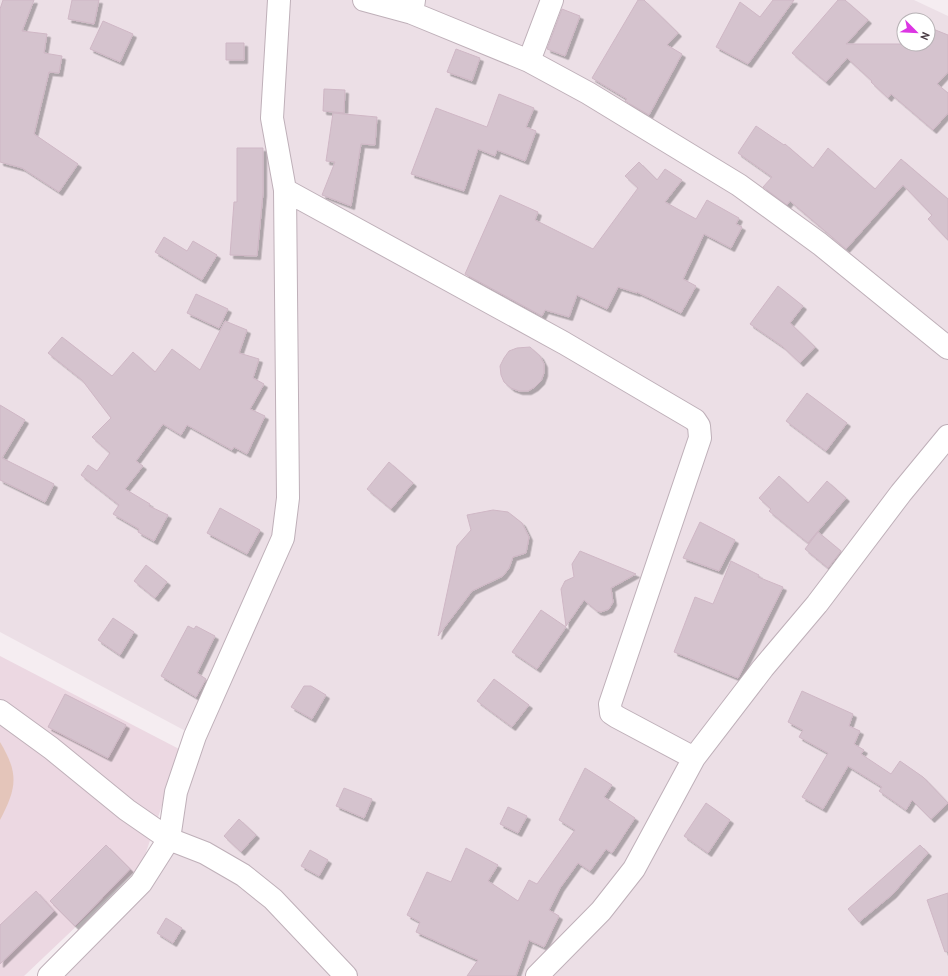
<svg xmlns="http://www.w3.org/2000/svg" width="948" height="976" font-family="'PT Sans',sans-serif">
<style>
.residential{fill:#ecdfe6;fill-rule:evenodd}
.education{fill:#ecd8e2}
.green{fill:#e4c5ba}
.building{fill:#d5c3ce;stroke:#cfb7c5;filter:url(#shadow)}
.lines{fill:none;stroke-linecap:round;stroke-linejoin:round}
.minor-casing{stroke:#bfb0b9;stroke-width:24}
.minor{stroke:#fff;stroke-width:22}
</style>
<defs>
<filter id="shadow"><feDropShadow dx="3.5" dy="3.5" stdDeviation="0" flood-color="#0004"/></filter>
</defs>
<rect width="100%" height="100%" fill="#f5edf1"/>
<path class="residential" d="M0,0H914L948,16V976H49L141,883L195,736L0,632ZM904,20H928V44H904Z"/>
<path class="education" d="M0,656L181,750L142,864L24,976H0Z"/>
<path class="green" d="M0,742C19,774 17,787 0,820Z"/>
<path class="building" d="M3,0H34L22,31L47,34L44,53L62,56L59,73L49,72L34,134L78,164L59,192L22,168L0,162V9Z
M72,0H99L94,24L68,19Z
M638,0H644L678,33L667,45L682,54L649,115L625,101L627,99L592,78Z
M773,0H794L748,64L716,47L740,2L760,17Z
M838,0H845L868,20L846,44H928V27L948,35V72L937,84L948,93V113L933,130L891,94L888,98L871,82L872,81L847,58L826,82L792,53Z
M562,9L580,16L565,56L547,49Z
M103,21L133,34L120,62L90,49Z
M226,43H244V60H226Z
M456,49L480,58L472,81L447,72Z
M324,89L345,90L344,113L323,111Z
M499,94L534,108L526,127L536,131L525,161L497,150L495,156L478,149L464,191L411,174L436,108L487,127Z
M333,113L377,117L375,145L361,144L351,206L322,195L335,162L326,161Z
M756,126L784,145L785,144L813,168L828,148L875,189L901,159L948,199V240L928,219L932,215L903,185L846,249L790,201L787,205L763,187L772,177L738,153Z
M237,148H263V193L257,256L230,255L234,202H237Z
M639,162L657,180L665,169L682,180L665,202L696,219L707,200L739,218L736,224L742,227L731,248L704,234L683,279L696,286L681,313L637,292V293L618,287L607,309L577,295L569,317L545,310L542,316L465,274L500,195L538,212L535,220L593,249L638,188L625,176Z
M164,237L187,251L193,241L217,255L202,280L155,252Z
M778,286L803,306L790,323L815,347L800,363L782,346L750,324Z
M196,294L228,309L219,328L187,313Z
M225,321L247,330L239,353L259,359L253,378L264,384L250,409L265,416L247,454L234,447L232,450L187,425L181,435L163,424L136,461L143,466L125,489L150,504L149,506L168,515L154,541L138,532L139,529L113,514L119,505L81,475L88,465L97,471L110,453L92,437L111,418L82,380L48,353L62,337L112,376L133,352L155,372L172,349L200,370Z
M530,347L540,356L544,364V373L541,381L535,387L528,391H519L511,388L504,382L501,375L500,366L504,358L509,351L517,348Z
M807,393L847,423L826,451L786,421Z
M0,405L25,420L2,458L54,484L45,502L0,480Z
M389,462L413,483L391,509L367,489Z
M779,476L808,503L827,481L846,498L808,543L769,511L771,509L759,498Z
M220,508L260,530L247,554L207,533Z
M493,510L508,512L522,523L529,537L526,553L513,557L509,568L503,576L472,591L438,636L457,546L471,530L467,515Z
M700,522L735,540L719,571L683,558Z
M818,532L841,551L828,568L805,549Z
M580,551L636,574L611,588L613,602L609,609L601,612L597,611L584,600L566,626L561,589L565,581L574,577L572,564Z
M731,561L759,575L758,577L783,587L738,678L674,652L695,597L713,604Z
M146,565L167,582L155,598L134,581Z
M541,610L566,627L537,669L512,652Z
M113,618L134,632L120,655L98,640Z
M188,626L194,629L196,626L215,636L197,673L206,679L196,697L161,676Z
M494,679L529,705L512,727L477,701Z
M304,686H311L326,695L312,719L291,707Z
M802,691L853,714L849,726L860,731L854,744L864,750L861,754L891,774L900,761L923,777L948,803L931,819L912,800L906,810L879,791L882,787L848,766L823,809L802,797L828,753L799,737L803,730L788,722Z
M65,694L126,725L108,758L48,727Z
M585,768L612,785L604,797L635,818L612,853L606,849L590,871L578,863L560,888L549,910L559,916L544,947L529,940L516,976H467L478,960L416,932L420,922L407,915L427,872L451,882L466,848L498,865L488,881L518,901L529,880L537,884L575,830L559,820Z
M344,788L372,799L364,818L336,806Z
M706,803L730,820L708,853L684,836Z
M508,807L527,816L518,833L500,824Z
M239,819L256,835L241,852L224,836Z
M106,845L130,869L75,926L50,901Z
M920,845L928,853L893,894L859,922L848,909Z
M310,850L328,860L319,876L301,866Z
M36,891L54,911L0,964V925Z
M948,893V951L945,952L927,900Z
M166,918L182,928L173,943L157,933Z"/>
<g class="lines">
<defs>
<path id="minor" d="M364,0L412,13L414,0
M412,13L529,61L588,93L739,185L820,244L948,348
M529,61L552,0
M285,190L564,343L695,420L699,426L700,438L610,704L611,713L617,717L694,758
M0,711L51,748L127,810L169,839L205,853L243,875L273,899L346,976
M49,976L141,883L169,839L176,792L195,736L283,538L288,498L285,190L272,118L279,0
M537,976L601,911L634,869L694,758L763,668L817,604L901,493L948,436"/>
</defs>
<use href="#minor" class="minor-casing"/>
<use href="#minor" class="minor"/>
</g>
<g transform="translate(916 32) rotate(114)"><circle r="19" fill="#ffffff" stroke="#b6b1b4"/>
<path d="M0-3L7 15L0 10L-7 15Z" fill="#dc36e3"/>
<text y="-6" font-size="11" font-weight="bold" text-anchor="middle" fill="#493b43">N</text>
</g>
</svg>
